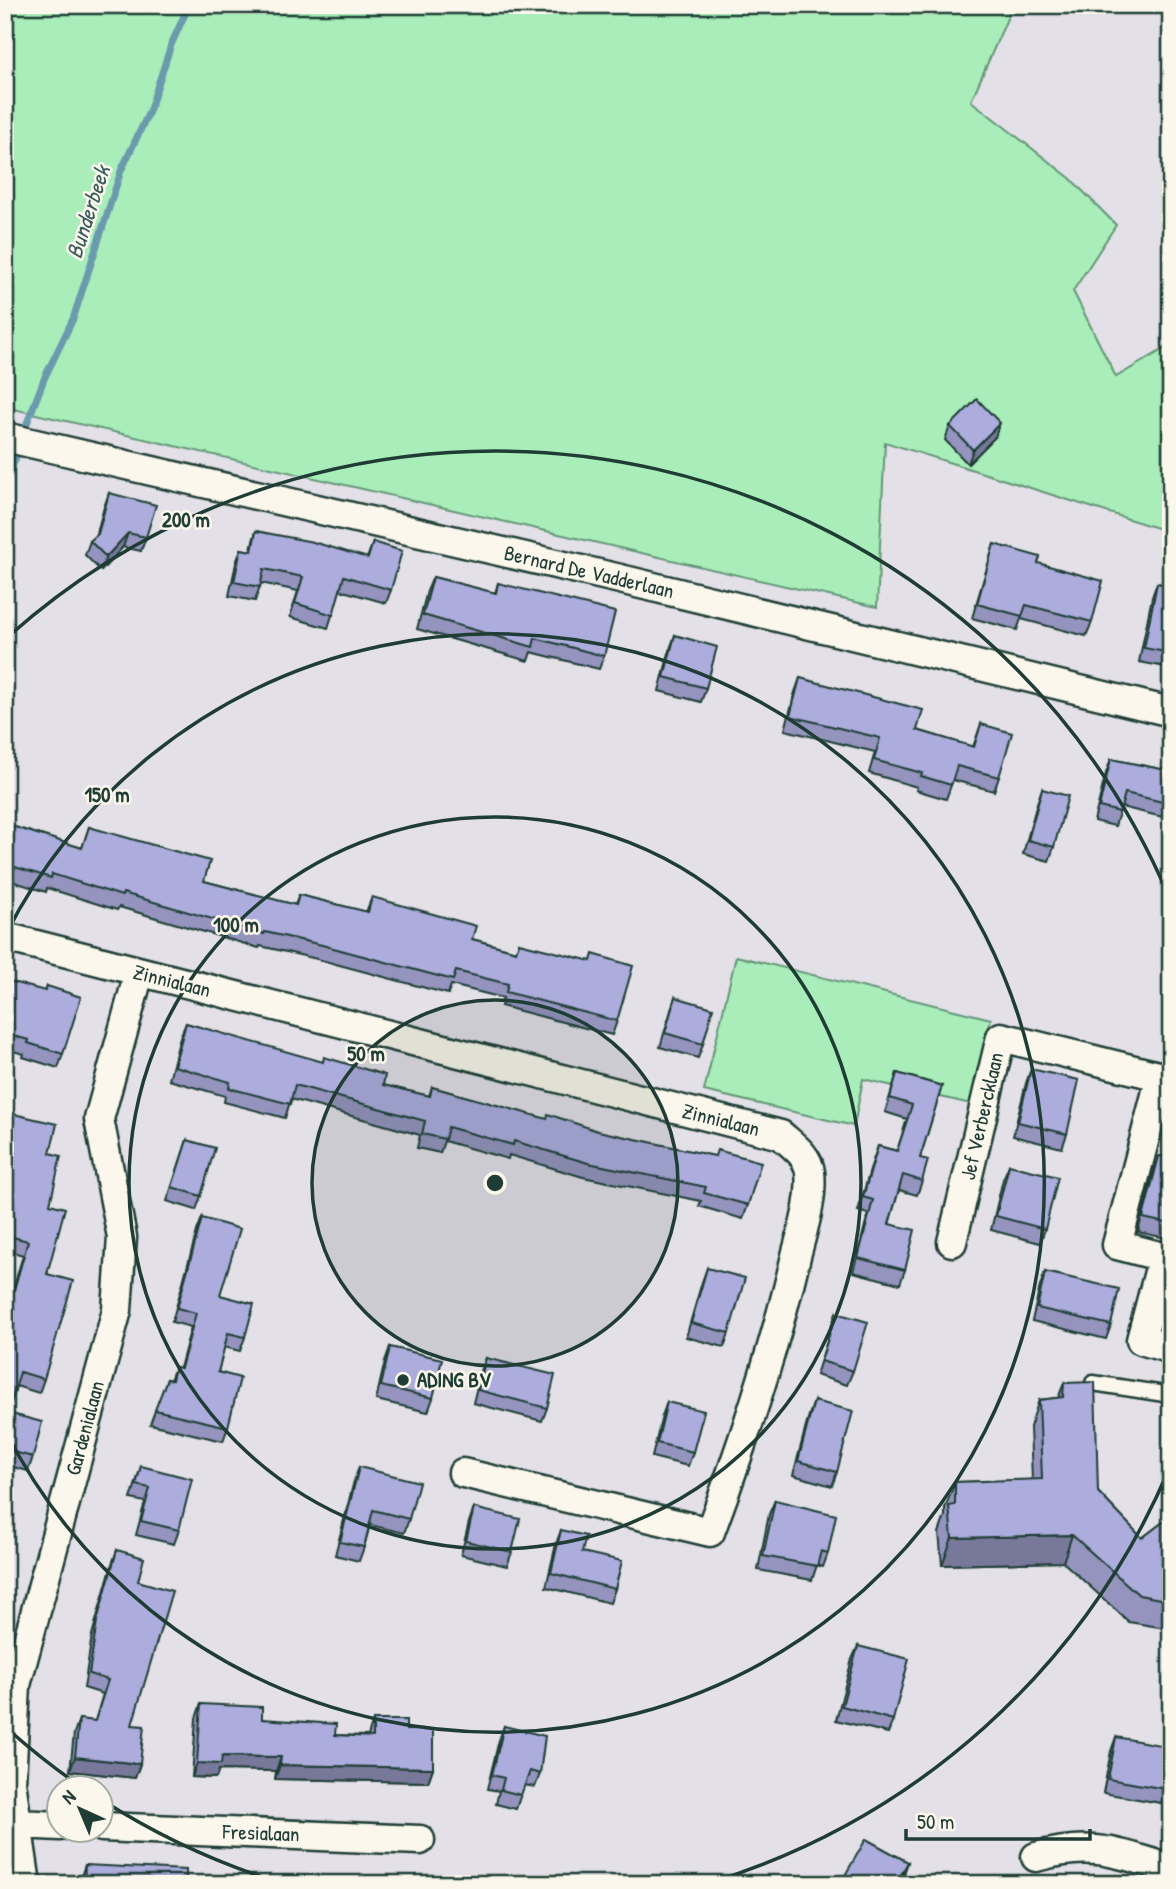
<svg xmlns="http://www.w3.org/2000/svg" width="1176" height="1889" font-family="'Patrick Hand',sans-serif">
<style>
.green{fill:#a9eeba;stroke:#649677;stroke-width:2}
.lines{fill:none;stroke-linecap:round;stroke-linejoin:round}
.stream{stroke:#6a9bad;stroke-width:7}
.lane-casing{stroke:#1f3d34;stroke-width:19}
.street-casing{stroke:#1f3d34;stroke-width:33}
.lane{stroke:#fbf7ec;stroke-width:14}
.street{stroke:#fbf7ec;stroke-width:28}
.wall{fill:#9494be;stroke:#1f3d34;stroke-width:2}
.shaded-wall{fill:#78789b;stroke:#1f3d34;stroke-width:2}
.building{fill:#acacdd;stroke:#1f3d34;stroke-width:2}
.ring{fill:none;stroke:#1f3d34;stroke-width:3.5}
.poi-dot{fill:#1f3d34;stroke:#fbf7ec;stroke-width:2.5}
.labels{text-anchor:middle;stroke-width:5;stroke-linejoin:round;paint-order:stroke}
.street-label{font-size:21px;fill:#1f3d34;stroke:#fbf7ec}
.poi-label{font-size:21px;font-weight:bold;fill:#1f3d34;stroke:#fbf7ec;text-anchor:start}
.water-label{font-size:23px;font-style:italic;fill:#385c5c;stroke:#fbf7ec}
.centre{fill:#1f3d34;stroke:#fbf7ec;stroke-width:3.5}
.ring-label{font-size:21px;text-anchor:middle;font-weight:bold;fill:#1f3d34;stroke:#fbf7ec;stroke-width:5;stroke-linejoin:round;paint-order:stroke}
</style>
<rect width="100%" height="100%" fill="#e3e0e8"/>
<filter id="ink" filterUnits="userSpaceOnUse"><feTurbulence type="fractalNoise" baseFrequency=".0143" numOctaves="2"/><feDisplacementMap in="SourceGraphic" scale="14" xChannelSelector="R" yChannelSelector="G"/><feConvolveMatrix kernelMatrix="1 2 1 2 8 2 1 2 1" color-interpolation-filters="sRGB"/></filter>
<g filter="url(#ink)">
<path class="green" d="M5,5H1013L971,101L1070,178L1116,225L1073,291L1116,377L1171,345V487L1160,529L885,442L877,607L5,407Z
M736,956L991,1019L971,1104L863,1079L854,1126L704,1091Z"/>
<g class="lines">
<path class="stream" d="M24,431L44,379L73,319L121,171L149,112L171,45L189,5
M5,486L16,457"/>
<defs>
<path id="lane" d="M1093,1383L1171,1395"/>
<path id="street" d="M5,437L616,578L1171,712
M5,937L781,1135C792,1145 808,1155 810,1172C813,1199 803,1229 796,1256C774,1350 744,1441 710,1532L463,1473
M1161,1076L1117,1245L1163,1257L1141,1340L1168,1348
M952,1242L1001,1037L1171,1079
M18,1824L60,1826
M102,1827L420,1840
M1036,1857C1092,1841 1118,1853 1171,1869
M26,1884L11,1782L16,1685L117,1310L122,1237L99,1119L139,973"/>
</defs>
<use href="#lane" class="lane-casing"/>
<use href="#street" class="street-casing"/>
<use href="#lane" class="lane"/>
<use href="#street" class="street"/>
</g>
<path class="wall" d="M1171,41V53L1168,52Z
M950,426L995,437L968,464L945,440Z
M109,493L146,537L141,551L123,547L101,571L85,555L90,541L96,536L104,507Z
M256,531L367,558L373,542L391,590L386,603L340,590L328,628L290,617L298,591L261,583L255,601L229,596L236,563L241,549L250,551Z
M994,544L1038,563L1092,622L1086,636L1021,619L1017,630L972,618Z
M433,577L495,593L498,583L604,656L599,669L531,652L528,661L417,629L427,591Z
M1157,583L1171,586V668L1139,662L1152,597Z
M675,635L706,688L701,702L659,691L670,649Z
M800,678L917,730L973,747L981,724L999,777L994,791L953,780L946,799L916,790L917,787L869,773L875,752L785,730L795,692Z
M1111,759L1171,771V819L1121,807L1115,826L1094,821L1106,773Z
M1042,789L1054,847L1049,861L1023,854L1037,803Z
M5,824L82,848L89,827L204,881L295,905L299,895L366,912L372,897L472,939L516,951L519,943L617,1021L612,1035L501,1006L503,998L451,985L448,994L317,959L260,946L259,948L119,907L117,910L47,888L46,892L5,879Z
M5,980L63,1054L58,1068L23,1057L24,1054L5,1049Z
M675,997L703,1044L698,1058L660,1047Z
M186,1023L383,1085L429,1096L432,1087L546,1119L748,1205L743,1219L699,1206L701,1201L583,1177L509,1155L508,1159L444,1141L440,1153L417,1148L420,1135L291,1099L285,1118L224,1102L225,1096L169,1080L180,1037Z
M1031,1069L1067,1134L1062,1148L1013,1136L1026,1083Z
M897,1073L942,1086L920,1158L922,1181L917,1195L899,1190L889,1224L905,1270L900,1284L853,1272L868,1214L858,1211L873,1160L878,1146L897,1151L907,1119L885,1112Z
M5,1112L50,1153V1204L44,1379L39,1393L16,1386L8,1413L33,1457L28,1471L5,1465V1317L23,1255L5,1250Z
M187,1140L201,1196L196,1210L167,1201Z
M1159,1156L1171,1158V1239L1138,1232L1154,1170Z
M1009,1165L1045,1229L1040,1243L991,1230L1003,1179Z
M202,1218L220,1295L245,1337L240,1351L224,1347L218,1372L228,1427L223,1441L150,1424L167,1379L170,1380L175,1367L180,1368L191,1327L172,1322L197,1231Z
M707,1268L729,1333L724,1347L686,1337L702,1282Z
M1045,1272L1111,1325L1106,1339L1032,1321L1040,1286Z
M1171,1291V1333L1161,1329Z
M836,1313L853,1371L847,1385L816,1375Z
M390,1347L433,1398L428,1412L376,1400L385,1361Z
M486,1358L547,1408L542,1421L473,1403L481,1371Z
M1064,1383L1098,1492L1142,1538L1171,1516V1629L1129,1622L1063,1562L942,1565L939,1533L945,1516V1508L955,1482L1032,1480L1030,1427L1039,1400L1058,1398Z
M814,1401L837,1472L832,1486L793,1475L809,1415Z
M667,1402L693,1452L688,1466L652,1457L662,1416Z
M141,1466L179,1530L174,1544L136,1535L145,1502L131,1499Z
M359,1467L409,1519L404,1533L370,1525L364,1547L359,1561L335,1555L354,1481Z
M775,1500L828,1553L823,1567L817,1565L812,1580L758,1570L769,1514Z
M474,1508L512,1552L507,1566L461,1555L469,1522Z
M561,1530L582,1552L615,1589L610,1603L546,1587L556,1544Z
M117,1550L138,1581L132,1725L140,1764L135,1778L70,1771L74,1733L79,1719L95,1721L103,1694L84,1688L92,1635L112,1564Z
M858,1646L893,1720L888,1733L836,1720L852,1659Z
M201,1704L262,1719L335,1735L368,1736L373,1720L406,1730L433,1768L428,1782L275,1779L276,1771L219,1770L216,1778L192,1777L196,1718Z
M504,1726L540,1774L535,1787L524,1785L516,1809L496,1804L499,1791L487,1789L499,1740Z
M1116,1737L1166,1789L1161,1803L1103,1793L1111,1751Z
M908,1862L903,1876L898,1884H842L844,1877Z
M85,1865L186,1884H80V1879Z"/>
<path class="shaded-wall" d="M1000,423L995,437L968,464L973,450Z
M128,533L123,547L101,571L106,557Z
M1072,1535L1063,1562L942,1565L952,1538Z
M222,1756L281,1757L276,1771L219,1770L216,1778L192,1777L197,1763Z
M75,1757L140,1764L135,1778L70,1771Z
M280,1765L433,1768L428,1782L275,1779Z
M908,1862L903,1876L898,1884H896Z"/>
<path class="building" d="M977,399L1000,423L973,450L950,426Z
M109,493L156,505L146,537L128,533L106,557L90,541L98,534Z
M256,531L313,542L368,558L373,542L402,551L391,590L344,576L333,615L295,603L303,577L264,569L260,587L234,582L241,549L252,551Z
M994,544L1040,557L1038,563L1103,581L1092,622L1026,605L1022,616L977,604Z
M433,577L496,593L498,583L615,612L604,656L535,638L533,647L423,615Z
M1157,583L1171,586V653L1144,648Z
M675,635L717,647L706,688L664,677Z
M800,678L923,710L917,730L974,747L981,724L1012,733L999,777L957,766L951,785L921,776L922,773L874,760L880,738L790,716Z
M1111,759L1171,771V804L1125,793L1120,812L1099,807Z
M1042,789L1068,796L1054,847L1028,840Z
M5,824L82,848L89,827L210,861L204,881L296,905L299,895L368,912L372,897L476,926L472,939L516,951L519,943L591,961L593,954L633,966L617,1021L506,992L508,984L456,971L453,980L322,945L265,932L264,934L123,893L122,896L52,874L51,878L5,864Z
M5,980L45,991L47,986L81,997L63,1054L28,1043L29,1040L5,1034Z
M675,997L713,1008L703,1044L665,1033Z
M186,1023L323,1062L324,1057L385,1075L383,1085L430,1096L432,1087L547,1119L548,1114L598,1131L715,1156L717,1150L761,1162L748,1205L704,1193L706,1187L588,1163L514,1141L513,1145L448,1127L445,1139L422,1134L425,1121L295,1085L290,1104L229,1088L230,1082L174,1066Z
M1031,1069L1079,1080L1067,1134L1018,1122Z
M897,1073L942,1086L920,1158L928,1160L922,1181L903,1175L889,1224L915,1230L905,1270L858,1258L873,1200L863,1197L878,1146L897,1151L912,1105L890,1098Z
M5,1112L57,1124L50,1153L61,1156L50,1204L65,1208L47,1274L73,1281L44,1379L20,1372L8,1413L42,1422L33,1457L5,1450V1321L28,1241L5,1235V1188L10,1169L5,1168Z
M187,1140L215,1148L201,1196L172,1187Z
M1159,1156L1171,1158V1224L1143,1218Z
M1009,1165L1058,1177L1045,1229L996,1216Z
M202,1218L240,1229L220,1295L254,1304L245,1337L228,1333L218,1372L240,1378L228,1427L155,1410L167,1379L172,1380L175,1367L181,1368L196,1313L177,1308Z
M707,1268L745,1278L729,1333L691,1323Z
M1045,1272L1119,1289L1111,1325L1037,1308Z
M1171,1297V1317L1166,1315Z
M836,1313L868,1322L853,1371L821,1361Z
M390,1347L442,1359L433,1398L381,1386Z
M486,1358L555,1375L547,1408L478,1390Z
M1095,1382L1098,1492L1142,1538L1171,1516V1601L1139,1595L1072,1535L952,1538L949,1506L955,1505V1482L1042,1479L1039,1400L1063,1397L1064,1383Z
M814,1401L853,1411L837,1472L798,1461Z
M667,1402L704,1411L693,1452L657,1443Z
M141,1466L192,1479L179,1530L141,1521L150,1488L136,1485Z
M359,1467L419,1482L409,1519L373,1510L364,1547L340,1542Z
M775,1500L836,1515L828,1553L821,1551L817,1566L763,1556Z
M474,1508L520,1519L512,1552L466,1541Z
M561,1530L586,1536L582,1552L622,1561L615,1589L551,1573Z
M5,1543L9,1544L5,1560Z
M117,1550L144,1558L138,1581L172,1591L132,1725L144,1726L140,1764L75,1757L79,1719L95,1721L108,1680L89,1674L97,1621Z
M858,1646L909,1659L893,1720L842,1706Z
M201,1704L262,1707V1719L336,1724L335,1735L373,1737V1720H406V1730H433V1768L280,1765L281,1757L222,1756L221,1764L197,1763Z
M504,1726L545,1736L540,1774L530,1771L521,1795L501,1790L504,1778L492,1775Z
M1116,1737L1171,1747V1761L1166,1789L1108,1779Z
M866,1839L908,1862L896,1884H857L844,1877Z
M85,1865L186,1870V1884H84Z
M367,1880L434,1883L366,1884Z
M1079,1881L1089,1884H1078Z"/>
</g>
<circle cx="495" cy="1183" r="183" fill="#1f3d34" fill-opacity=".12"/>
<g class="ring">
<circle cx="495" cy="1183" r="183"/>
<circle cx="495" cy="1183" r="366"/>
<path d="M6 934A549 549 0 1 1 6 1432"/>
<path d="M1169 1469A732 732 0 0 1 709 1883M281 1883A732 732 0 0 1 102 1800M80 1786A732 732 0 0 1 10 1731M10 635A732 732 0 0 1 1169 897"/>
</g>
<circle class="poi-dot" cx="403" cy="1380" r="7"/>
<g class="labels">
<g class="street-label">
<text transform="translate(589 572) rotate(13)" y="7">Bernard De Vadderlaan</text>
<text transform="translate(172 981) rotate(14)" y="7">Zinnialaan</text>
<text transform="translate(982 1116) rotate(-77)" y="7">Jef Verbercklaan</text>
<text transform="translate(721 1120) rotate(14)" y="7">Zinnialaan</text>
<text transform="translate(85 1428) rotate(-75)" y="7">Gardenialaan</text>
<text transform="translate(261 1833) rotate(2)" y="7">Fresialaan</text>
</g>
<g class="poi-label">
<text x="417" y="1387">ADING BV</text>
</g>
<g class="water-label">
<text transform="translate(88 212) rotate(-72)" y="8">Bunderbeek</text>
</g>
</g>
<circle cx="495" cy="1183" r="10" class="centre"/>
<g class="ring-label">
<text x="186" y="527">200 m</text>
<text x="107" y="802">150 m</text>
<text x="236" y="932">100 m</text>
<text x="366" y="1061">50 m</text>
</g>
<rect width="1176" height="1889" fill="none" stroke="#fbf7ec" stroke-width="28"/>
<rect x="14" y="14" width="1148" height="1861" fill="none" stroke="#1f3d34" stroke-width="2.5" filter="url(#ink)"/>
<g transform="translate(80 1809) rotate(316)"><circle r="33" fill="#fbf7ec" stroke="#a3ada2" stroke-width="2"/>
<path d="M0-5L12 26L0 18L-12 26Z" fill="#1f3d34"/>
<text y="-10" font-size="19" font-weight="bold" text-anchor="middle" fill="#1f3d34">N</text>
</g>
<path d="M906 1829v10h184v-10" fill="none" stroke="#1f3d34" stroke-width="3.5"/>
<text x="917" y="1829" font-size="21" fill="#1f3d34" stroke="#fbf7ec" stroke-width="5" paint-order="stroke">50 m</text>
</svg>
